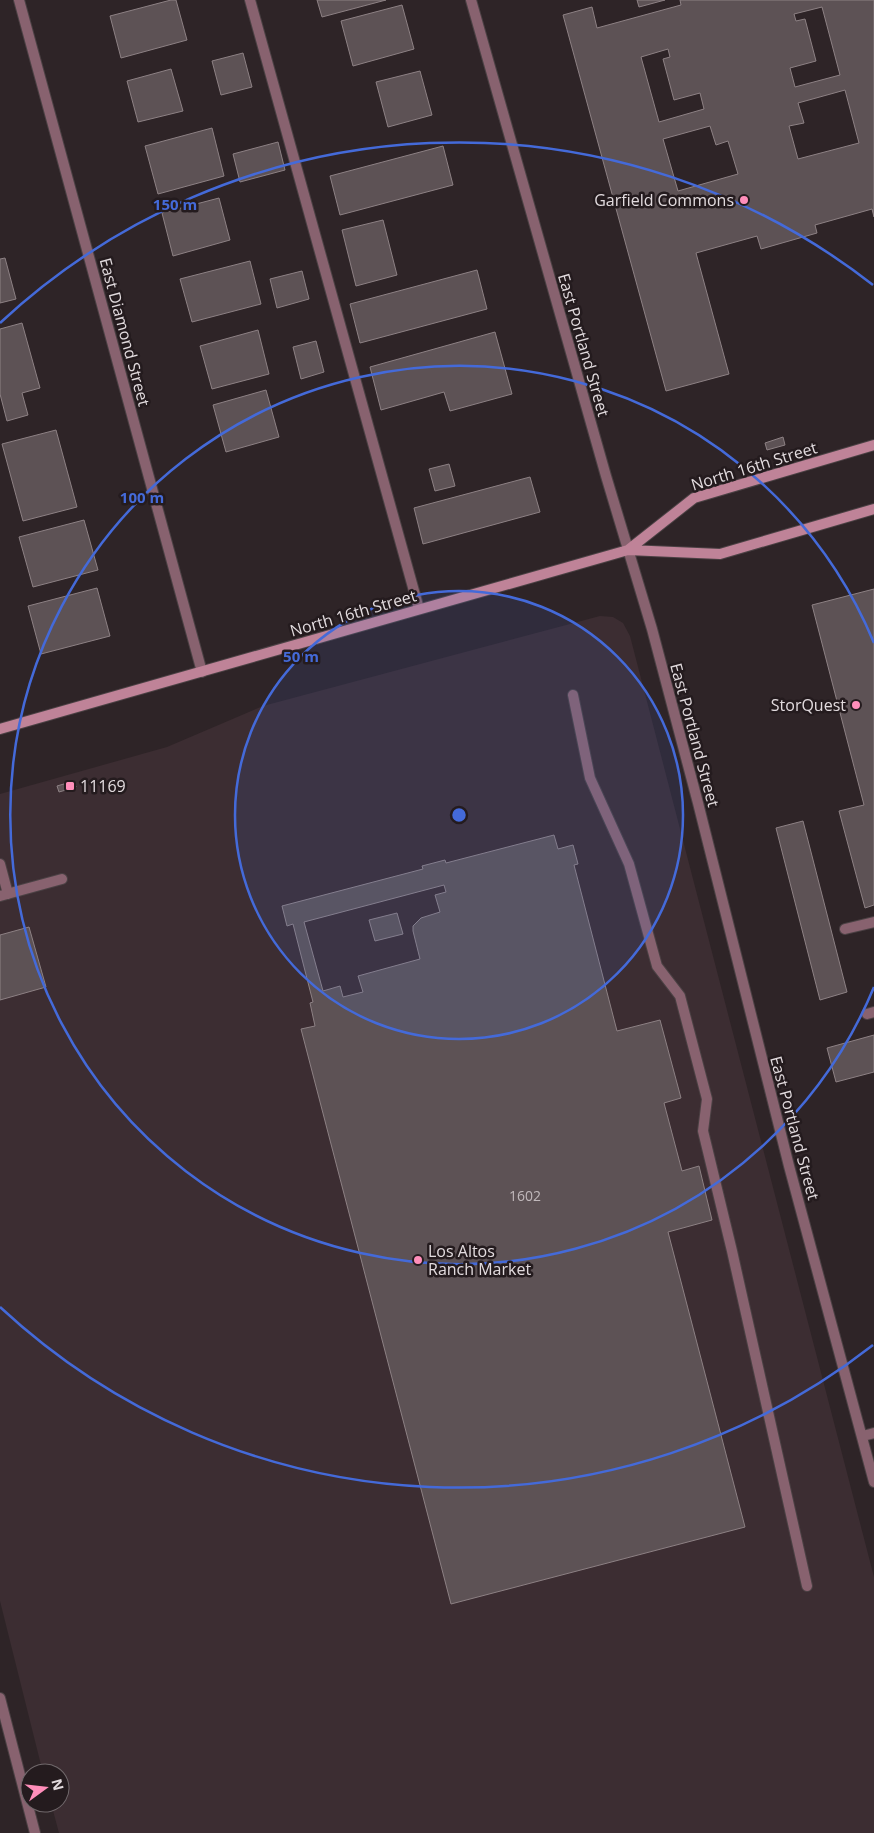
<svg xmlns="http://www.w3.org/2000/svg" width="874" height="1833" font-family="'Open Sans',sans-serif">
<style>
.built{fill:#3c2d32}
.building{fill:#5d5255;stroke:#8d8184;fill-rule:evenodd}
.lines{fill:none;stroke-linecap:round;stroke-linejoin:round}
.service-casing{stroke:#4b4144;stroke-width:12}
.minor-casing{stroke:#4b4144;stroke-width:12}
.tertiary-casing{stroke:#4b4144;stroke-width:12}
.secondary-casing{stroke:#4b4144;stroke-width:12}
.service{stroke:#88626f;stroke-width:10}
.minor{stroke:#88626f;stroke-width:10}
.tertiary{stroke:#88626f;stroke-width:10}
.secondary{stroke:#bf8398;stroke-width:10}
.ring{fill:none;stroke:#446ad9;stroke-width:2.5}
.poi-dot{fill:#ff8eba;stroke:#241b1e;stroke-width:2}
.labels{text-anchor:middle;stroke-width:5;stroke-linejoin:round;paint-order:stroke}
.number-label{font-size:14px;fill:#c1b9bc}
.poi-label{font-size:16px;fill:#e2dbde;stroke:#241b1e;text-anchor:end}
.street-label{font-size:16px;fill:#e2dbde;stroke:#241b1e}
.centre{fill:#446ad9;stroke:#241b1e;stroke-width:2.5}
.ring-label{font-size:15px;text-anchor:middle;font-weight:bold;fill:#446ad9;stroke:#241b1e;stroke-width:5;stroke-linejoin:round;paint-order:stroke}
</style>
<rect width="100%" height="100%" fill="#2e2427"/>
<path class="built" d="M600,616L613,617L623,623L630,636L874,1577V1833H59L51,1803H60V1773H43L0,1601V794L167,747L263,706Z"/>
<path class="building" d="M171,0H176L187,40L121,58L110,16Z
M317,0H386L322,17Z
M637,0H665L639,7Z
M680,0H874V217L872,209L815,225L817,233L761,249L757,236L696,253L729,374L666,391L563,15L592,7L597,28L681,5ZM822,7L840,75L795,87L790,68L816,61L805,19L796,21L794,14ZM668,49L670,57L663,59L674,100L700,93L704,109L659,122L641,57ZM845,90L859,143L798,159L789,126L804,123L798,103ZM710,126L716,145L728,141L738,174L678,191L663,139Z
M402,5L414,49L353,66L341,21Z
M243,53L252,87L221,95L212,61Z
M171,69L183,111L138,122L127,81Z
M420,71L432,115L388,127L376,82Z
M212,128L224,176L158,194L145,146Z
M278,142L285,170L240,182L233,154Z
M443,146L453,185L340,215L330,176Z
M219,198L230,240L173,256L162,213Z
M383,220L397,275L356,286L342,230Z
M5,258L16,299L0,303V259Z
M250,261L261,304L192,322L180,279Z
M477,270L487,309L360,343L350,304Z
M302,271L309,299L277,308L270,279Z
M22,323L40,388L22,393L28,415L7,421L0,394V329Z
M258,330L269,374L212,389L200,346Z
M495,332L512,394L450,411L444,392L381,410L370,367Z
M316,341L324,372L301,379L293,347Z
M266,390L279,437L226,452L213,405Z
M56,430L77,507L23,521L2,444Z
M783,437L785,445L767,450L765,443Z
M449,464L455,486L435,491L429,469Z
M530,477L540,512L423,544L414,508Z
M84,520L98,570L33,587L19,537Z
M97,588L110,636L41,654L28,606Z
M874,589V905L865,908L839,811L864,805L812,605Z
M74,781L76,787L59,792L57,786Z
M803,821L847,992L820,1000L776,828Z
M554,835L558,849L573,845L578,864L574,865L617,1031L660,1020L681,1098L664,1103L682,1171L699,1166L712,1220L668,1232L745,1527L451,1604L301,1029L315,1026L310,1003L313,1002L293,924L287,926L282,906L423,869L422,866L445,860L446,863ZM444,885L446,892L435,895L440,912L421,918L413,926V931L420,959L358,976L363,992L343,997L340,986L323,991L304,922Z
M397,913L403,934L375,941L369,920Z
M29,927L46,987L0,1000V935Z
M874,1035V1072L836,1082L827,1048Z"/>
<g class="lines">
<defs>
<path id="service" d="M250,0L419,609
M573,695L590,778L629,864L657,966L680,996L707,1099L703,1131L732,1251L807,1586
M0,864L8,894
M0,896L62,879
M845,929L874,922
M867,1014L874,1012"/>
<path id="minor" d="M19,0L202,672
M471,0L606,476L652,629L698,803L789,1166L874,1482
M863,1436L874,1433"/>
<path id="tertiary" d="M0,1698L35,1833"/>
<path id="secondary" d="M628,550L694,498L874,445
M0,729L628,550L720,554L874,509"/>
</defs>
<use href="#service" class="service-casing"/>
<use href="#minor" class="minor-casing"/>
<use href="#tertiary" class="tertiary-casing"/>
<use href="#secondary" class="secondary-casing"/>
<use href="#service" class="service"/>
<use href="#minor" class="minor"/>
<use href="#tertiary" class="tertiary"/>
<use href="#secondary" class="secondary"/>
</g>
<circle cx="459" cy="815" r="224" fill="#446ad9" fill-opacity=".12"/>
<g class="ring">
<circle cx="459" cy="815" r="224"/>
<path d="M874 987A449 449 0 1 1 874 643"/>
<path d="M873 1345A673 673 0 0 1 0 1307M0 323A673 673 0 0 1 873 285"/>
</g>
<g class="poi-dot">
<circle cx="744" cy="200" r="5"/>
<circle cx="856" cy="705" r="5"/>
<rect x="65" y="781" width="10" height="10" rx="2.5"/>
<circle cx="418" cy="1260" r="5"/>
</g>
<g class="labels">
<g class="number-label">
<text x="525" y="1201">1602</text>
</g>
<g class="poi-label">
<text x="734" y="206">Garfield Commons</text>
<text x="846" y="711">StorQuest</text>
<text x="80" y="792" text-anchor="start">11169</text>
<text x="428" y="1257" text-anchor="start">Los Altos<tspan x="428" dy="18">Ranch Market</tspan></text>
</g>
<g class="street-label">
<text transform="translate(125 332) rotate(75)" y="6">East Diamond Street</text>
<text transform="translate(584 345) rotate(74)" y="6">East Portland Street</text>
<text transform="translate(754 466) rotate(-17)" y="6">North 16th Street</text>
<text transform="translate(353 613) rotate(-16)" y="6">North 16th Street</text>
<text transform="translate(695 735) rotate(75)" y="6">East Portland Street</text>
<text transform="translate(795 1128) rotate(75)" y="6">East Portland Street</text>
</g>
</g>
<circle cx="459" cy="815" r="8" class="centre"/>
<g class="ring-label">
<text x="175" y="210">150 m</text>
<text x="142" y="503">100 m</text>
<text x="301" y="662">50 m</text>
</g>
<g transform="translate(45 1788) rotate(75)"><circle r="24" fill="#241b1e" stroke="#70686b"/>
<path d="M0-4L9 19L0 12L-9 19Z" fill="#ff8eba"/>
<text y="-8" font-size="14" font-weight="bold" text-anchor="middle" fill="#e2dbde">N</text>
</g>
</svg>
